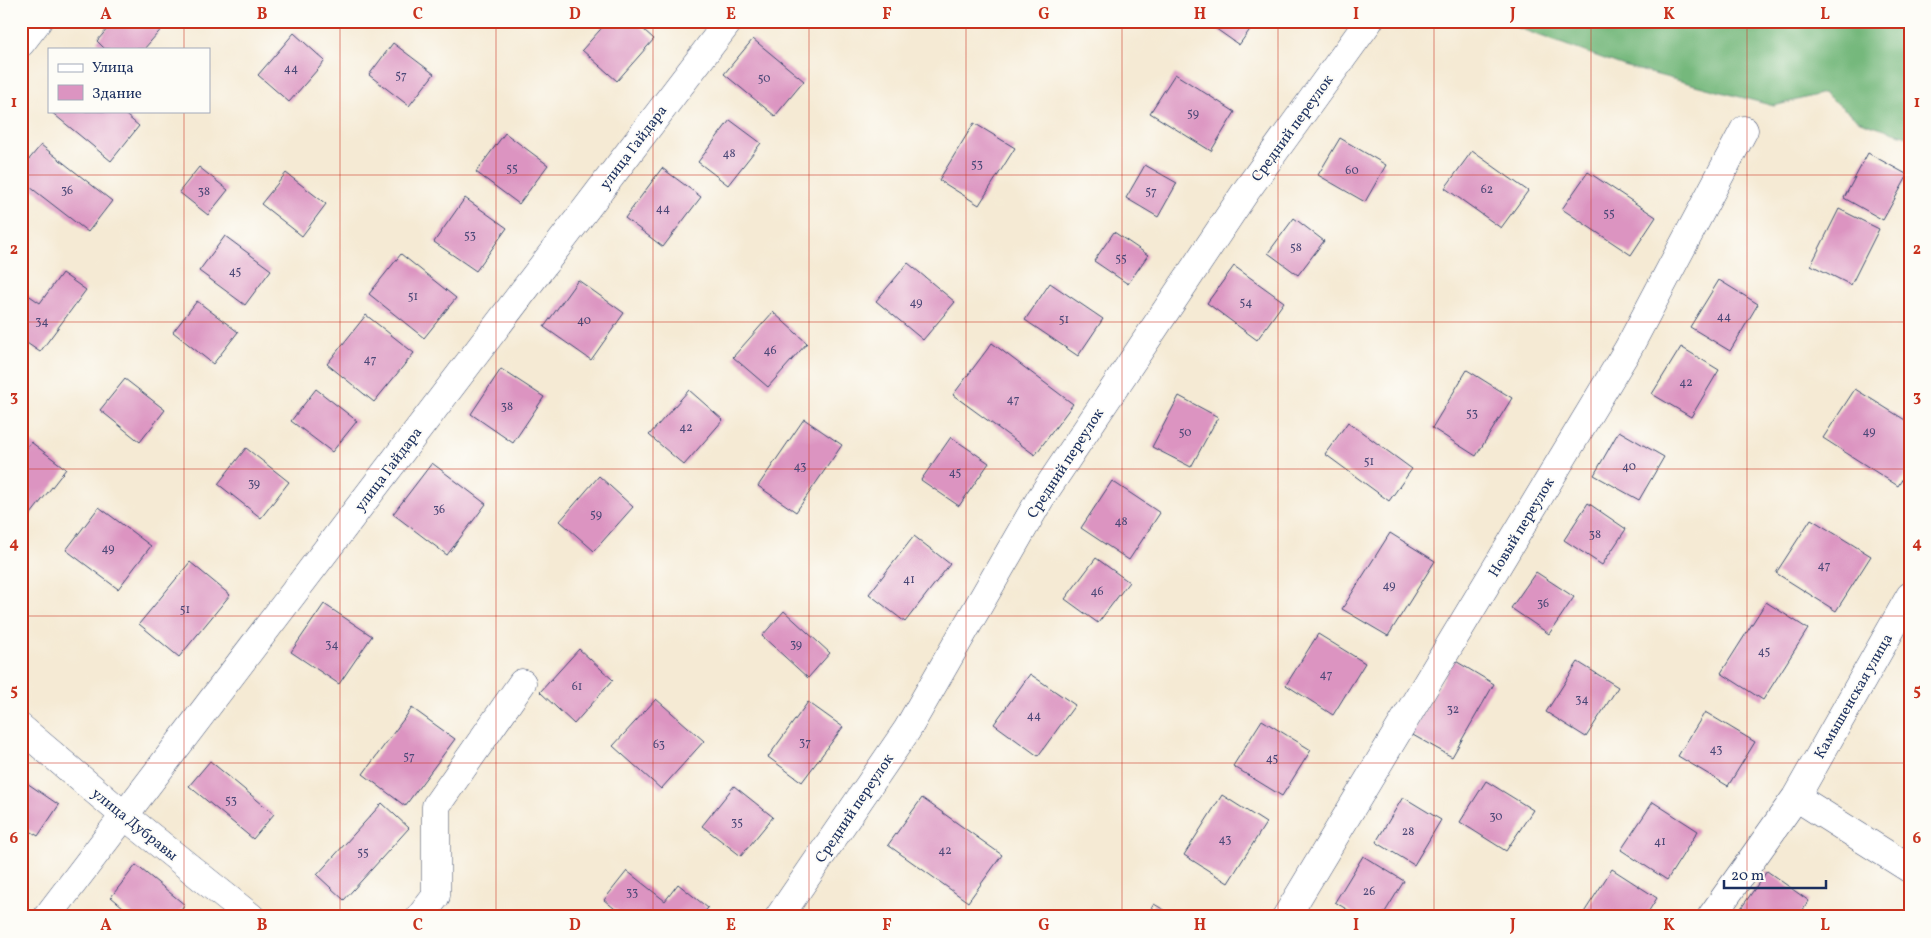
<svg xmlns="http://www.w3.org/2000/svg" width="1931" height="938" font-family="Vollkorn,serif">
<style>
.forest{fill:#74b87c;stroke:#48746d}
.building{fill:#dc94c1}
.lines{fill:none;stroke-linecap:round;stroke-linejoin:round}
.minor-casing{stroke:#3c4b70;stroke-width:29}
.minor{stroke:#fff;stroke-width:28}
.grid{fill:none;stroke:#c8321e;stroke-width:1;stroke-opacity:0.55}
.labels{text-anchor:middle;stroke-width:4;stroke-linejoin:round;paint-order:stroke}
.number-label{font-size:12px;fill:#4b4877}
.street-label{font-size:15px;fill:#1b2f5e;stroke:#fdfcf7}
.neatline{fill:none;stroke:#c8321e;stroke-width:2}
.grid-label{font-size:16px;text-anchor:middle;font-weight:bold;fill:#c8321e}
</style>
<rect width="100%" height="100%" fill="#fdfcf7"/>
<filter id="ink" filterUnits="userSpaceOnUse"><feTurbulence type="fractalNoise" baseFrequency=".02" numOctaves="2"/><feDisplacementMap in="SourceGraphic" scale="10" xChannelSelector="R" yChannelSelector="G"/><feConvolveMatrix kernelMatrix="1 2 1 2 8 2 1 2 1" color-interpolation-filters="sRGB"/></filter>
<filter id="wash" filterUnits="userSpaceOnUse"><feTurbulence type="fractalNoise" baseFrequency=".0096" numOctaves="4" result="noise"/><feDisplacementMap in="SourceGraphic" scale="20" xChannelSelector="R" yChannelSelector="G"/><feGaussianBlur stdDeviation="1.12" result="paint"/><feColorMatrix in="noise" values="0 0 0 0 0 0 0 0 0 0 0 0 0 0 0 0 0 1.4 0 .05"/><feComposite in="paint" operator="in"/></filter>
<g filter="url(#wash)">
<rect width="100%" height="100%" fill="#f5ead4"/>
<path class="forest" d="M1499,21H1910V137L1860,121L1824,93L1774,106L1624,66Z"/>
<g id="blocks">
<path class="building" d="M114,21H159L164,26L144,49H105L97,41Z
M608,21H634L654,39L617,81L582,50Z
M1205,21H1256L1239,45Z
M294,33L325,61L289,102L258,75Z
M753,39L804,81L775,116L724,74Z
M393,43L434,74L409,106L369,75Z
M1175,74L1235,112L1211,151L1150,113Z
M50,111H121L139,126L111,161Z
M730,120L761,143L728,185L698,162Z
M974,123L1015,148L979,205L939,180Z
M505,133L548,165L519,204L476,172Z
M1340,138L1386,165L1365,202L1318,175Z
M41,145L112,201L88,232L21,180V169Z
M1472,151L1528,191L1501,228L1445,188Z
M1868,153L1908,175L1883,220L1844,198Z
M1145,165L1177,183L1158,217L1126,198Z
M199,167L228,190L208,215L179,192Z
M662,168L701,197L663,247L625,218Z
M1588,172L1656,217L1631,255L1562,209Z
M286,173L326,204L302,236L261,204Z
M465,198L507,228L476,271L434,242Z
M1839,209L1879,229L1851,285L1811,265Z
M1294,218L1324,241L1298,275L1268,253Z
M1114,232L1148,255L1128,284L1094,261Z
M225,236L271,270L245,305L199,271Z
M401,254L456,298L424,338L369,294Z
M908,263L955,302L923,340L876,301Z
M1234,266L1284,302L1257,340L1207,303Z
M62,273L86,290L40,352L21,339V290L40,303Z
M578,280L624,313L591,360L544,327Z
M1719,280L1758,304L1730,351L1690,327Z
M1050,283L1103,319L1078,356L1025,320Z
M197,301L238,332L213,364L173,332Z
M773,312L807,343L768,387L733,357Z
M366,315L414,353L374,402L327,364Z
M992,343L1073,404L1035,455L953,395Z
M1681,347L1719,370L1691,417L1652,394Z
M501,369L544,397L513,443L471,414Z
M1467,370L1512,398L1476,456L1432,428Z
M125,379L165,410L140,442L100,410Z
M316,389L357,421L332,452L291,421Z
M1855,389L1910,423V467L1898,486L1823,438Z
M689,390L723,420L684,465L649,435Z
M1179,396L1218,417L1191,467L1152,447Z
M804,419L842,445L796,512L758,486Z
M1348,422L1412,469L1389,501L1325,454Z
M1619,431L1664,457L1639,500L1594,475Z
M951,437L989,463L959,506L921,480Z
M31,442L66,469L24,523L21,521V454Z
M246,448L289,482L261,518L218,484Z
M432,463L486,504L447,555L393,514Z
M599,476L633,507L594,551L560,521Z
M1112,481L1160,513L1129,560L1081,528Z
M1588,503L1626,529L1602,565L1564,540Z
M99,507L151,546L118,589L66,550Z
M1811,519L1871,556L1836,611L1776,573Z
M1390,533L1435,561L1388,636L1342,609Z
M914,536L950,564L905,622L869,594Z
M1096,558L1129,582L1098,623L1065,599Z
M190,562L230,595L179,657L139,624Z
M1536,572L1574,597L1549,634L1511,608Z
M1766,602L1808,629L1763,700L1721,673Z
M324,604L372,636L339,684L291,652Z
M784,611L830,653L808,678L762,636Z
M1318,634L1365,663L1333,715L1286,685Z
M579,649L613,680L574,724L540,692Z
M1454,660L1494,684L1452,757L1411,734Z
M1578,662L1618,687L1586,737L1546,712Z
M1030,674L1075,705L1038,756L994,724Z
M656,699L704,741L661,789L613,746Z
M808,702L843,727L802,782L768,757Z
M412,708L455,739L405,806L363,774Z
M1705,712L1755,742L1728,786L1678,756Z
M1262,720L1311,750L1282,796L1233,766Z
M210,761L274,814L253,839L189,786Z
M21,779L59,805L38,836L21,825Z
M1486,781L1533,810L1506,851L1460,822Z
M734,786L773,817L741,856L702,826Z
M1222,795L1266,823L1228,883L1184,855Z
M1403,797L1441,820L1414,865L1376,842Z
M922,798L1002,855L968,902L888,845Z
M1653,802L1698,831L1667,880L1621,850Z
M382,803L409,828L344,900L317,875Z
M1363,856L1404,881L1382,917H1359L1335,902Z
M136,865L185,905L176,917H135L111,897Z
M1612,869L1657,898L1645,917H1587L1583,914Z
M627,871L665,901L678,884L708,908L700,917H625L604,900Z
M1767,871L1809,901L1798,917H1735Z
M1154,904L1176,917H1146Z"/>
</g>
</g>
<g filter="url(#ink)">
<use href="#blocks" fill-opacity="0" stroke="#3c4b70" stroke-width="1"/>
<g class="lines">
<defs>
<path id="minor" d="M21,43L38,21
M21,728L125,816L251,917
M1796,797L1910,869
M47,917L729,21
M420,917L436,896V806L522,683
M779,917L907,730L1040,499L1246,191L1369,21
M1286,917L1628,349L1744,130
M1711,917L1796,797L1910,596"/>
</defs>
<use href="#minor" class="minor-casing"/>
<use href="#minor" class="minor"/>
</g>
</g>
<path class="grid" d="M184,21V49M340,21V917M496,21V917M653,21V917M809,21V917M966,21V917M1122,21V917M1278,21V917M1434,21V917M1591,21V917M1747,21V917M184,111V917M21,175H1910M21,322H1910M21,469H1910M21,616H1910M21,763H1910"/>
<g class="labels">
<g class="number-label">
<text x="291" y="72">44</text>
<text x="401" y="79">57</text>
<text x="764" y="82">50</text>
<text x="1193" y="117">59</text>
<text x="729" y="157">48</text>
<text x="977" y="168">53</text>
<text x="512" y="172">55</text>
<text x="1352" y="174">60</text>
<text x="1487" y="193">62</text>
<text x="67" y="194">36</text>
<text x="204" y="195">38</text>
<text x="1151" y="195">57</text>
<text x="663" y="212">44</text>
<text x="1609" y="217">55</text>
<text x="470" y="239">53</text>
<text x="1296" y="251">58</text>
<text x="1121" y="262">55</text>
<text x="235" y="275">45</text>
<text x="413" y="300">51</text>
<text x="916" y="306">49</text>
<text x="1246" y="306">54</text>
<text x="1724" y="320">44</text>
<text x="1064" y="323">51</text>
<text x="584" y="324">40</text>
<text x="42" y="325">34</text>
<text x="770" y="354">46</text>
<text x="370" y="363">47</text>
<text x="1686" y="386">42</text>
<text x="1013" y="403">47</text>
<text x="507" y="410">38</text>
<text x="1472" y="417">53</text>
<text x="686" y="431">42</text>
<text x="1869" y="435">49</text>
<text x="1185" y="436">50</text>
<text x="1369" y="465">51</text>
<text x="800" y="470">43</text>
<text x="1629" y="470">40</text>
<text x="955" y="476">45</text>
<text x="254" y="487">39</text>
<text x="439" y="513">36</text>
<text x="596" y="518">59</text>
<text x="1121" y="525">48</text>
<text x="1595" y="538">38</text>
<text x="108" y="552">49</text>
<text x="1824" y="569">47</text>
<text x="909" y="583">41</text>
<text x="1389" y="589">49</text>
<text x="1097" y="595">46</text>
<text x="1543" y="607">36</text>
<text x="185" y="613">51</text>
<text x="332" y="648">34</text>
<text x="796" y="648">39</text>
<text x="1764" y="655">45</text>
<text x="1326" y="678">47</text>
<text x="577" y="690">61</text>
<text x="1582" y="703">34</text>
<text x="1453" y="713">32</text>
<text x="1034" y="719">44</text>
<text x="805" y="746">37</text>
<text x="659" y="748">63</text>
<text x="1716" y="753">43</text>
<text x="409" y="760">57</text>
<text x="1272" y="762">45</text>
<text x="231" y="804">53</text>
<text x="1496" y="820">30</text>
<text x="737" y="826">35</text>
<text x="1408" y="835">28</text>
<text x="1225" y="843">43</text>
<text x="1660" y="845">41</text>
<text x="945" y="854">42</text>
<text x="363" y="856">55</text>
<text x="1369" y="895">26</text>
<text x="632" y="896">33</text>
</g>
<g class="street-label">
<text transform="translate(1292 128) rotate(-54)" y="5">Средний переулок</text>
<text transform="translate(633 147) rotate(-53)" y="5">улица Гайдара</text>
<text transform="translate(1065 463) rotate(-57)" y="5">Средний переулок</text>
<text transform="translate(388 469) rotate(-53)" y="5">улица Гайдара</text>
<text transform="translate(1521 527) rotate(-59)" y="5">Новый переулок</text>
<text transform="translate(1853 696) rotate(-60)" y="5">Камышенская улица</text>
<text transform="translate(854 808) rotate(-56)" y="5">Средний переулок</text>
<text transform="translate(135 824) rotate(39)" y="5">улица Дубравы</text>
</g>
</g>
<rect width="1931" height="938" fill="none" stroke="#fdfcf7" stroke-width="55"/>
<rect x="48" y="48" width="162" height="65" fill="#fdfcf7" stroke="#a3aaba"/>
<rect x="58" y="64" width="25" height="8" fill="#ffffff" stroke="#a3aaba"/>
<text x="92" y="72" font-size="15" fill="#1b2f5e">Улица</text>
<rect x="58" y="85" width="25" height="15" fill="#dc94c1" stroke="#a3aaba"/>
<text x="92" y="98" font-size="15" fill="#1b2f5e">Здание</text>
<path d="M1724 880v8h102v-8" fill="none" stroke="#1b2f5e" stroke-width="2.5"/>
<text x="1731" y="880" font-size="15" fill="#1b2f5e" stroke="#fdfcf7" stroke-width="4" paint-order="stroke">20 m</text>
<rect x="28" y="28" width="1876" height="882" class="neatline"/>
<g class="grid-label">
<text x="106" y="19">A</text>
<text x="262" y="19">B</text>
<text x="418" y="19">C</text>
<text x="575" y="19">D</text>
<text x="731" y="19">E</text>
<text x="887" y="19">F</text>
<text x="1044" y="19">G</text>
<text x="1200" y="19">H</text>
<text x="1356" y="19">I</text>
<text x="1513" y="19">J</text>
<text x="1669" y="19">K</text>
<text x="1825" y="19">L</text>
<text x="14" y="107">1</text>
<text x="1917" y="107">1</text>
<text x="14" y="254">2</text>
<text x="1917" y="254">2</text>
<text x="14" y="401">3</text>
<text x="1917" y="401">3</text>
<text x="14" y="548">4</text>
<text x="1917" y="548">4</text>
<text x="14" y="695">5</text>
<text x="1917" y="695">5</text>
<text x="14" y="843">6</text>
<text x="1917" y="843">6</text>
<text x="106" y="930">A</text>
<text x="262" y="930">B</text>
<text x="418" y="930">C</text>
<text x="575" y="930">D</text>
<text x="731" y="930">E</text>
<text x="887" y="930">F</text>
<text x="1044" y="930">G</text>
<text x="1200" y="930">H</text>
<text x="1356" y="930">I</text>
<text x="1513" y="930">J</text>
<text x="1669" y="930">K</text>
<text x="1825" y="930">L</text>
</g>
</svg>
